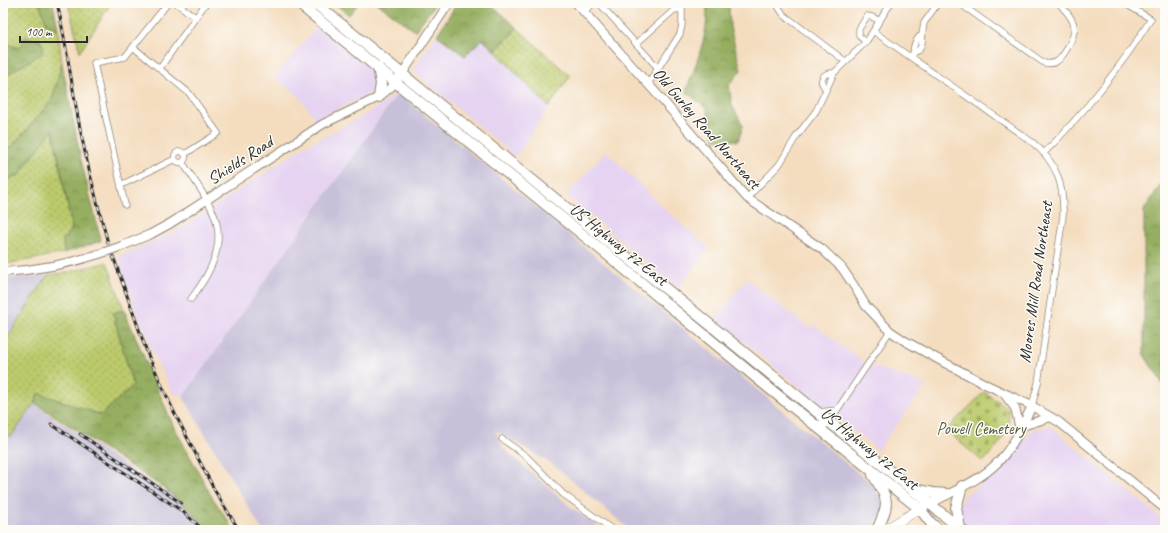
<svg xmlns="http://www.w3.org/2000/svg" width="1168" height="533" font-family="Caveat,sans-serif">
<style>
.built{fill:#e5d3f1}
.industrial{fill:#c7c0d9}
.green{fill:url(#green-dots);stroke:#747a4c}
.forest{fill:url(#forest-crowns);stroke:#606c46}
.cemetery{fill:url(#cemetery-stones);stroke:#747a4c}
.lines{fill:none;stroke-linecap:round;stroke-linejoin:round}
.street-casing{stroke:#908475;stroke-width:7}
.secondary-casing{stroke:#908475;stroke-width:10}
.primary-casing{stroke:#908475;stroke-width:10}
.highway-casing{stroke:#908475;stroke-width:12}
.street{stroke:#fff;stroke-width:5.5}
.secondary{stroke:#fff;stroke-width:8}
.primary{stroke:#fff;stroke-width:9}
.highway{stroke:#fff;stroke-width:10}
.rail-casing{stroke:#2b2b2b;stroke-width:3}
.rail{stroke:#fdfcf7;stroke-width:1.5;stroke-dasharray:4.5;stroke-linecap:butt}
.secondary-bridge-casing{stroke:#908475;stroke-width:10;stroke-linecap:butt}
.secondary-bridge{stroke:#fff;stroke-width:8}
.labels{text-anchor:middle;stroke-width:3;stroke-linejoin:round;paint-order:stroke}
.street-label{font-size:17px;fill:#2b2b2b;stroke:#fdfcf7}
.park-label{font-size:17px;fill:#565b3e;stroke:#fdfcf7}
</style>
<defs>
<pattern id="green-dots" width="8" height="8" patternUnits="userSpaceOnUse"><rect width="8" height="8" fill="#bcca6c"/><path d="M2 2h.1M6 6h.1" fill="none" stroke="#99a459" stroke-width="1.8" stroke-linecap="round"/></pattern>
<pattern id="forest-crowns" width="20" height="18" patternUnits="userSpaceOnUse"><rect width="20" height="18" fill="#95ae60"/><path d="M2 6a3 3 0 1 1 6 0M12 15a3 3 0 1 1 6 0" fill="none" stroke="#7a8e4f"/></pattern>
<pattern id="cemetery-stones" width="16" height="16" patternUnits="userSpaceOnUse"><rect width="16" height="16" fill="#bcca6c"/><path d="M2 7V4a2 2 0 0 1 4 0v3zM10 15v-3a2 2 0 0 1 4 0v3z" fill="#99a459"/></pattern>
</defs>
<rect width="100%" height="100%" fill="#fdfcf7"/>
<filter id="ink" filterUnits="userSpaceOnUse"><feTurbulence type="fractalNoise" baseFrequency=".025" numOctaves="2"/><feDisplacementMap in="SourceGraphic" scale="8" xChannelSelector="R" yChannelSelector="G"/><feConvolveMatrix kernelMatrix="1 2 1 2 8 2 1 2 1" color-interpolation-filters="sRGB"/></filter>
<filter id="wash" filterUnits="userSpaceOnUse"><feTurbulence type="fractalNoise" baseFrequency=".012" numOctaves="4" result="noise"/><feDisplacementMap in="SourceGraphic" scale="16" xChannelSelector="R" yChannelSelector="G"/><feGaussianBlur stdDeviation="0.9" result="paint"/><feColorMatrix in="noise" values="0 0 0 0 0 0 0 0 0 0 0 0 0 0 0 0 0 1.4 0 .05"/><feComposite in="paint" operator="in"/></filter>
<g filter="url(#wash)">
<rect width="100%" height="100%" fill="#f4ddbf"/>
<path class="built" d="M317,27L373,71L376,79V87L371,93L316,120L299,96L274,77Z
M437,35L464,56L482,39L549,107L516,157L415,73L414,68Z
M398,93L183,397L173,392L157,362L135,308L118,257L180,229L302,148L365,115Z
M606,151L661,206L709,248L678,288L566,195Z
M747,279L809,328L814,325L865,363L926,385L878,450L715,319Z
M1050,426L1165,521V530H971L963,523L957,510L964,496L1000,472L1032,430Z"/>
<path class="industrial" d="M398,93L875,487L885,507L874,526L866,530H630L556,467L495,430L503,448L572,508L603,530H262L183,397Z
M48,275L3,344V279Z
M35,403L43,410L164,492L181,468L220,530H3V432L11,437Z"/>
<path class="green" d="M3,3H39L47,24L58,29L62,63L52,100L3,157V77L42,53L43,45L21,49L3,43Z
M68,3H111L80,52Z
M517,28L570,76L549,107L495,51Z
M52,128L72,228L63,240L64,253L19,262L3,264V182L19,175Z
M107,262L124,310L113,313L133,386L101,415L38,393L35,403L11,437L3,432V344L48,275L65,273Z"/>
<path class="forest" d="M39,3H53L58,29L47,24Z
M334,3H359L349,15Z
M377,3H436L415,31Z
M457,3H490L517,28L495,51L482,39L465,56L437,35Z
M706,3H729L730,27L741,70L729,85L732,105L743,126L738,141L714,139L707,109L686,91C695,67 711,29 706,3Z
M26,37L39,40L43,45V53L3,77V43L20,48L23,39Z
M62,63L81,160L101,241L64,253L63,240L72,228L53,129L19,175L3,182V157L52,100Z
M1165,178V387L1144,355V210Z
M124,310L173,425L212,497L234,530H209L187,508L164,488L35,403L38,393L101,415L133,386L113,313Z"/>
<path class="cemetery" d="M984,392L1008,408C1013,432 997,446 983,462L946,430Z"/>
</g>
<g filter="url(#ink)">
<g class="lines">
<defs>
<path id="street" d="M176,3L195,17
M599,3L658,68
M778,3L779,8L784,15L845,61
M959,3L1044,63C1049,64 1052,64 1056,62C1064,57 1076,35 1074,26C1073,17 1064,10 1059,3
M584,12L594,3
M873,31L1032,142C1057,162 1064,185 1063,216L1038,383L1032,406
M922,35L924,23L938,3
M866,42L859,36V29L867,16L872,17L880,21
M636,44L674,10L682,9
M133,47L189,93L218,133L185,154
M910,57L914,52L919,50C922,45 923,41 922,35C917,37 912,47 914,52
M160,68L206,3
M648,84L680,34L682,25V3
M826,89C818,81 822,72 834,73
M174.5 157a5.5 5.5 0 1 1 11 0a5.5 5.5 0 1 1-11 0Z
M1044,153C1085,112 1120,68 1151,19L1124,3
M182,162C193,178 205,194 213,212C227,244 210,274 191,299
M121,185L175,159
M747,198L779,165L796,137L816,111L834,73L866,42L891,3
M125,205L94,63L125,57L168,3
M819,412L837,410
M816,423L826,425L829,422L890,331
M502,439L526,456L563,494L613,530"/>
<path id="secondary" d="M576,3L664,102L747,198L822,249L842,268L854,286L866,306L890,331L905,341L945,363L987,385L1032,406L1059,422L1165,509
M122,246L151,234L171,223L323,124L379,97L391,87L402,74L449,3
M3,272C35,270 69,264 99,254
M1005,395L1015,408L1020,429
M1022,426L1051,417
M930,504C951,492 979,481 996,464C1013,448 1022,426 1032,406"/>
<path id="primary" d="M884,530L925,506"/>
<path id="highway" d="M298,3L609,256L770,389L920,509L931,523L939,530
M315,3L962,530
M378,67L381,84L379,97
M873,475C889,501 890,502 877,530
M913,489L933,493L947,494
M960,528L956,508L962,486"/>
</defs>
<use href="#street" class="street-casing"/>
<use href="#secondary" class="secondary-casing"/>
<use href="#primary" class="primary-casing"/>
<use href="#highway" class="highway-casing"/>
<use href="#street" class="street"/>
<use href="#secondary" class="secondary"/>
<use href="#primary" class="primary"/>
<use href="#highway" class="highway"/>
<defs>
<path id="rail" d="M57,3C67,46 72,89 81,133C88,170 98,206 108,243
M113,256L148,355L174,412L215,491L239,530
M51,424L182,511L199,526
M80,434L181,503"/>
</defs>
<use href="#rail" class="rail-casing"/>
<use href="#rail" class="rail"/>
<defs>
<path id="secondary-bridge" d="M99,254L122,246"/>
</defs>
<use href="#secondary-bridge" class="secondary-bridge-casing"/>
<use href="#secondary-bridge" class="secondary-bridge"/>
</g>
</g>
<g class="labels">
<g class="street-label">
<text transform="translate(707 128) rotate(49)" y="6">Old Gurley Road Northeast</text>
<text transform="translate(240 160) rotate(-33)" y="6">Shields Road</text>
<text transform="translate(619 244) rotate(39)" y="6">US Highway 72 East</text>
<text transform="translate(1035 282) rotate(-82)" y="6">Moores Mill Road Northeast</text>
<text transform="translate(870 448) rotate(39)" y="6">US Highway 72 East</text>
</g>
<g class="park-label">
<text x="981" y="434">Powell Cemetery</text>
</g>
</g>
<rect width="1168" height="533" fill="none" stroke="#fdfcf7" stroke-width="16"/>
<path d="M20 36v6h67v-6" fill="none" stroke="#2b2b2b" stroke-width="2"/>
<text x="26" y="36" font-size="12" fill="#2b2b2b" stroke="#fdfcf7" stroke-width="3" paint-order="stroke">100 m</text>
</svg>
